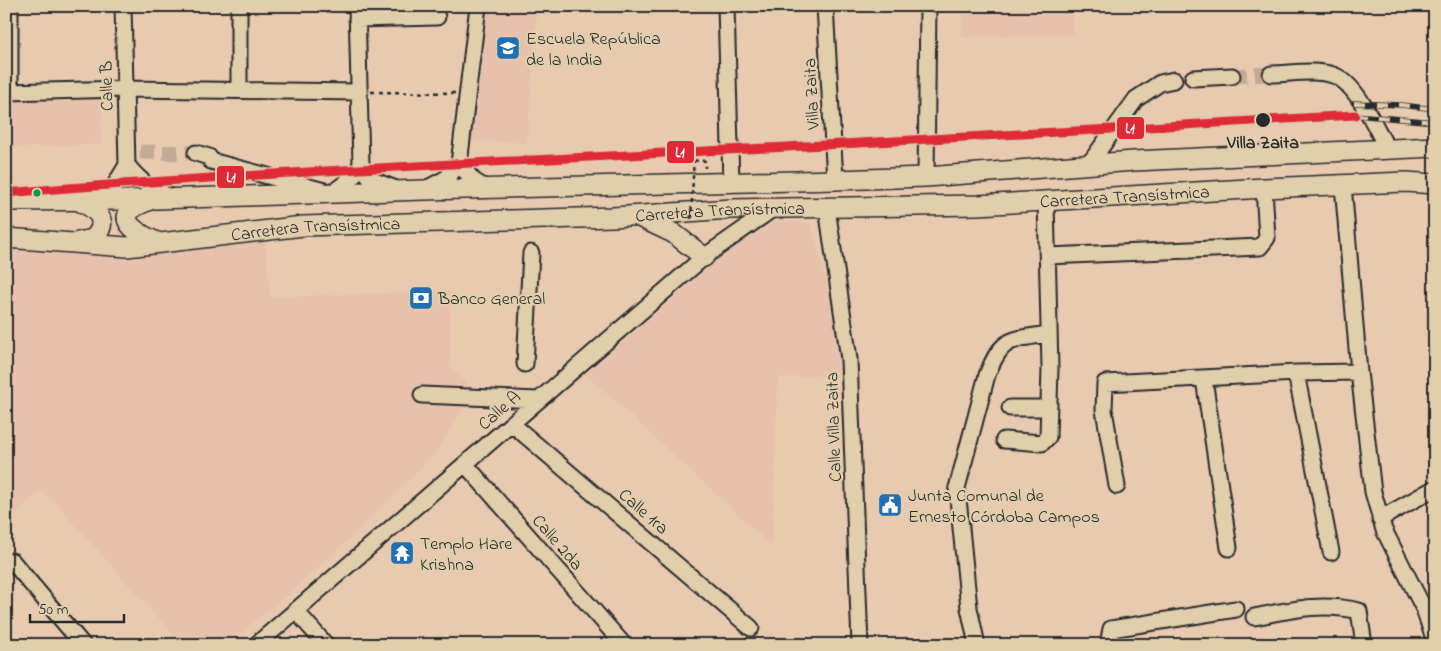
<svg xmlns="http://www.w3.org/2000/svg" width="1441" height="651" font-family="'Indie Flower',sans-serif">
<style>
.built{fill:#e6c1ae}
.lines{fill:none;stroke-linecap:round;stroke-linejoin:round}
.minor-tunnel{stroke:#c2aa95;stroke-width:15;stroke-dasharray:15 8;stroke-linecap:butt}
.minor-casing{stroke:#2b2b2b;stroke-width:19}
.major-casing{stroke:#2b2b2b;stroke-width:22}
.path{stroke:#2b2b2b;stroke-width:2.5;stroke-dasharray:4 4;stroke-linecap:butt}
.minor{stroke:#e0ceac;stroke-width:15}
.major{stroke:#e0ceac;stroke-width:19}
.rail-casing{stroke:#2b2b2b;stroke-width:5.5}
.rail{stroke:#e0ceac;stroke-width:4;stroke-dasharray:11;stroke-linecap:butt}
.path-bridge{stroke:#2b2b2b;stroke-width:2.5;stroke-dasharray:4 4;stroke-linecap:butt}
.metro-1-casing{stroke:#e0ceac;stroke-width:12}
.metro-1{stroke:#df2937;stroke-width:9}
.stop-dot{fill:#2b2b2b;stroke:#e0ceac;stroke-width:2}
.bus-dot{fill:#049a4d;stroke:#e0ceac;stroke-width:2}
.labels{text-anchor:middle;stroke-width:4.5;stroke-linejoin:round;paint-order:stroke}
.poi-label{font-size:18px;fill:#2b2b2b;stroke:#e0ceac;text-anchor:start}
.street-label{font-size:18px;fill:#2b2b2b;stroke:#e0ceac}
.stop-label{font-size:18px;font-weight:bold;fill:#2b2b2b;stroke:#e0ceac}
.line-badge{stroke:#e0ceac;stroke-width:2}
.badge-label{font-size:14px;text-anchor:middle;font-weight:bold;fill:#fff}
</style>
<rect width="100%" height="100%" fill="#e8cab0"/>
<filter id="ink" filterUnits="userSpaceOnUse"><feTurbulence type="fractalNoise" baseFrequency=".02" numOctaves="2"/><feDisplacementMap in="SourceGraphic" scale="10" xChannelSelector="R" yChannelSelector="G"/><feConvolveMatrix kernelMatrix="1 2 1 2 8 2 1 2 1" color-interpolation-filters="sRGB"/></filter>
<g filter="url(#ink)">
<path class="built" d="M487,6H537L527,143L471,140L479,90Z
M963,6H1072L1073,34L962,37Z
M102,99L101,144L6,148V100Z
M762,221L811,223L839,330L843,374L778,378L772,546L586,374Z
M265,238L270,297L450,291V367L475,392L434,454L355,534L285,597L229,642L179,641L53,500L41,491L6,521V242Z"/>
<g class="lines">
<path class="minor-tunnel" d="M1232,76L1271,74
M140,152L196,153"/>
<defs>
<path id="minor" d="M10,6V92
M239,6V90
M357,6L361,165L372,180L396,189
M726,6L731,182
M825,6L835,180
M357,19L437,17
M1271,74C1290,74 1314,69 1333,75C1356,82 1375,127 1387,148
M1193,78L1232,76
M6,92L125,89L359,92
M196,153L209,157L211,161L332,193L352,178L361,165
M459,164L474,181L487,189
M1089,164L1136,99L1160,83L1174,80
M127,165C140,181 152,191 172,197
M926,177L928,6
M1343,185L1359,372L1373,492L1384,530L1424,609L1435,642
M426,189L447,178L459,164L478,6
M91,200L113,188L127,165L123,6
M827,208L849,359L860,645
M1048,256L1260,247L1267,238L1264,188
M525,364L531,253
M1296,373L1331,552
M1204,379L1229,548
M422,395L539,400
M1010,408H1049
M512,424L751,628
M1004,440L1042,443L1048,437L1050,368L1046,201
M465,464L624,645
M1117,486L1104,410L1105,383L1296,373L1359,372
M1380,519L1435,488
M12,561L83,645
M296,611L326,645
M1254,617C1291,610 1321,602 1359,611L1364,645
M256,645L704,257L771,210
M977,645L969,608L957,488L987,375C1002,337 1010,340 1048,334
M1108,645L1111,629L1236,609"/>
<g id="major">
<path d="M6,201L128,200L424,190L835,180L926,177L1134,161L1435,147"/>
<path d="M148,201C109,215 132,231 157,242"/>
<path d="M637,216L673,233L704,257"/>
<path id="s1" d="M6,238L127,247L303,226L613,217L731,209L978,205L1264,188L1406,182L1435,184"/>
<path d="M78,242L93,239C111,221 97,209 79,201"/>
</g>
</defs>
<use href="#minor" class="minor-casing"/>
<use href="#major" class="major-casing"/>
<path class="path" d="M371,92L455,93
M694,156L681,155L680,160L705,161V168"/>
<use href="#minor" class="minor"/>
<use href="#major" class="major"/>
<defs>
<path id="rail" d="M1354,103L1401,105L1435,109
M1355,115L1435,122"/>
</defs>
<use href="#rail" class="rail-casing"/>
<use href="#rail" class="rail"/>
<path class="path-bridge" d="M691,219L694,156"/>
<defs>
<path id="metro-1" d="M6,193C272,171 539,160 806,146C989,137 1172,125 1355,115"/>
</defs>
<use href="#metro-1" class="metro-1-casing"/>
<use href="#metro-1" class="metro-1"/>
</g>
</g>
<defs>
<symbol id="school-square" viewBox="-11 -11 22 22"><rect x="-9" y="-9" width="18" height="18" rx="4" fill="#1f6fb2" stroke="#e0ceac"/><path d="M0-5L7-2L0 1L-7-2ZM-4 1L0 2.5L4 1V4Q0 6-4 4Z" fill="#fff"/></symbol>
<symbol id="bank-square" viewBox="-11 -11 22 22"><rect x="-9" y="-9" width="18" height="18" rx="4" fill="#1f6fb2" stroke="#e0ceac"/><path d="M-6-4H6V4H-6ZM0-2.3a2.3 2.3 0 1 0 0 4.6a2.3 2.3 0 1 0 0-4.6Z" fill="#fff"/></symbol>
<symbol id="civic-square" viewBox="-11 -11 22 22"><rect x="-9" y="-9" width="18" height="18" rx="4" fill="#1f6fb2" stroke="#e0ceac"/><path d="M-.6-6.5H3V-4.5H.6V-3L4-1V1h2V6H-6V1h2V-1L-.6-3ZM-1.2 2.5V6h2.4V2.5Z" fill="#fff"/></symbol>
<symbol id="temple-square" viewBox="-11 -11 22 22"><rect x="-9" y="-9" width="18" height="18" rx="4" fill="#1f6fb2" stroke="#e0ceac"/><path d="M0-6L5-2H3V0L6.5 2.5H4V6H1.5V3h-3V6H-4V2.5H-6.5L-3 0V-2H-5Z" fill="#fff"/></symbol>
</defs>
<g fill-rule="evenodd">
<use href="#school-square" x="494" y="34" width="28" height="28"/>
<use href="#bank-square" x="407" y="284" width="28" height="28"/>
<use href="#civic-square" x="876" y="491" width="28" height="28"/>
<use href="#temple-square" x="388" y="539" width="28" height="28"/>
</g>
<circle class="stop-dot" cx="1263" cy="120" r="8"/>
<circle class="bus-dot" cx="37" cy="193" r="4.5"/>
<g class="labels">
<g class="poi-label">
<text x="526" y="44">Escuela República<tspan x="526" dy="21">de la India</tspan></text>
<text x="438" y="304">Banco General</text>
<text x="908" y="501">Junta Comunal de<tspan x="908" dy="21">Ernesto Córdoba Campos</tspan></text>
<text x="420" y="549">Templo Hare<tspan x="420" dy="21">Krishna</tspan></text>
</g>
<g class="street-label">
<text transform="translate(106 86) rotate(-91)" y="6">Calle B</text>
<text transform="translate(811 94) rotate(-93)" y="6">Villa Zaita</text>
<text dy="6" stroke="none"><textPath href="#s1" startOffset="1121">Carretera Transístmica</textPath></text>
<text dy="6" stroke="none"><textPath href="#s1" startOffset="716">Carretera Transístmica</textPath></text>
<text dy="6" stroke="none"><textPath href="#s1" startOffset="311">Carretera Transístmica</textPath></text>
<text transform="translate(499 410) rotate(-41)" y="6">Calle A</text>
<text transform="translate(833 427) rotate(-92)" y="6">Calle Villa Zaita</text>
<text transform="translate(644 511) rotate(41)" y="6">Calle 1ra</text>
<text transform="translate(558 542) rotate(49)" y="6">Calle 2da</text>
</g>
<g class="stop-label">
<text x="1263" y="148">Villa Zaita</text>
</g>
</g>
<g class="line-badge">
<rect x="1116" y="116" width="29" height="24" rx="5" fill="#df2937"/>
<rect x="666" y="140" width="29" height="24" rx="5" fill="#df2937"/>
<rect x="216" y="165" width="29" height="24" rx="5" fill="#df2937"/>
</g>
<g class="badge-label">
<text x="1130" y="133">L1</text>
<text x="680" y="157">L1</text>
<text x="231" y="182">L1</text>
</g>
<rect width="1441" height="651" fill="none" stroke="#e0ceac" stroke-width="25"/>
<rect x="12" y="12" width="1416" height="626" fill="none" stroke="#2b2b2b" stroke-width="2" filter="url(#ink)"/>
<path d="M30 614v8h94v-8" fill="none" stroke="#2b2b2b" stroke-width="2.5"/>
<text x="38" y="614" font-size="15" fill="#2b2b2b" stroke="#e0ceac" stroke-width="4" paint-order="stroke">50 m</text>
</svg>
